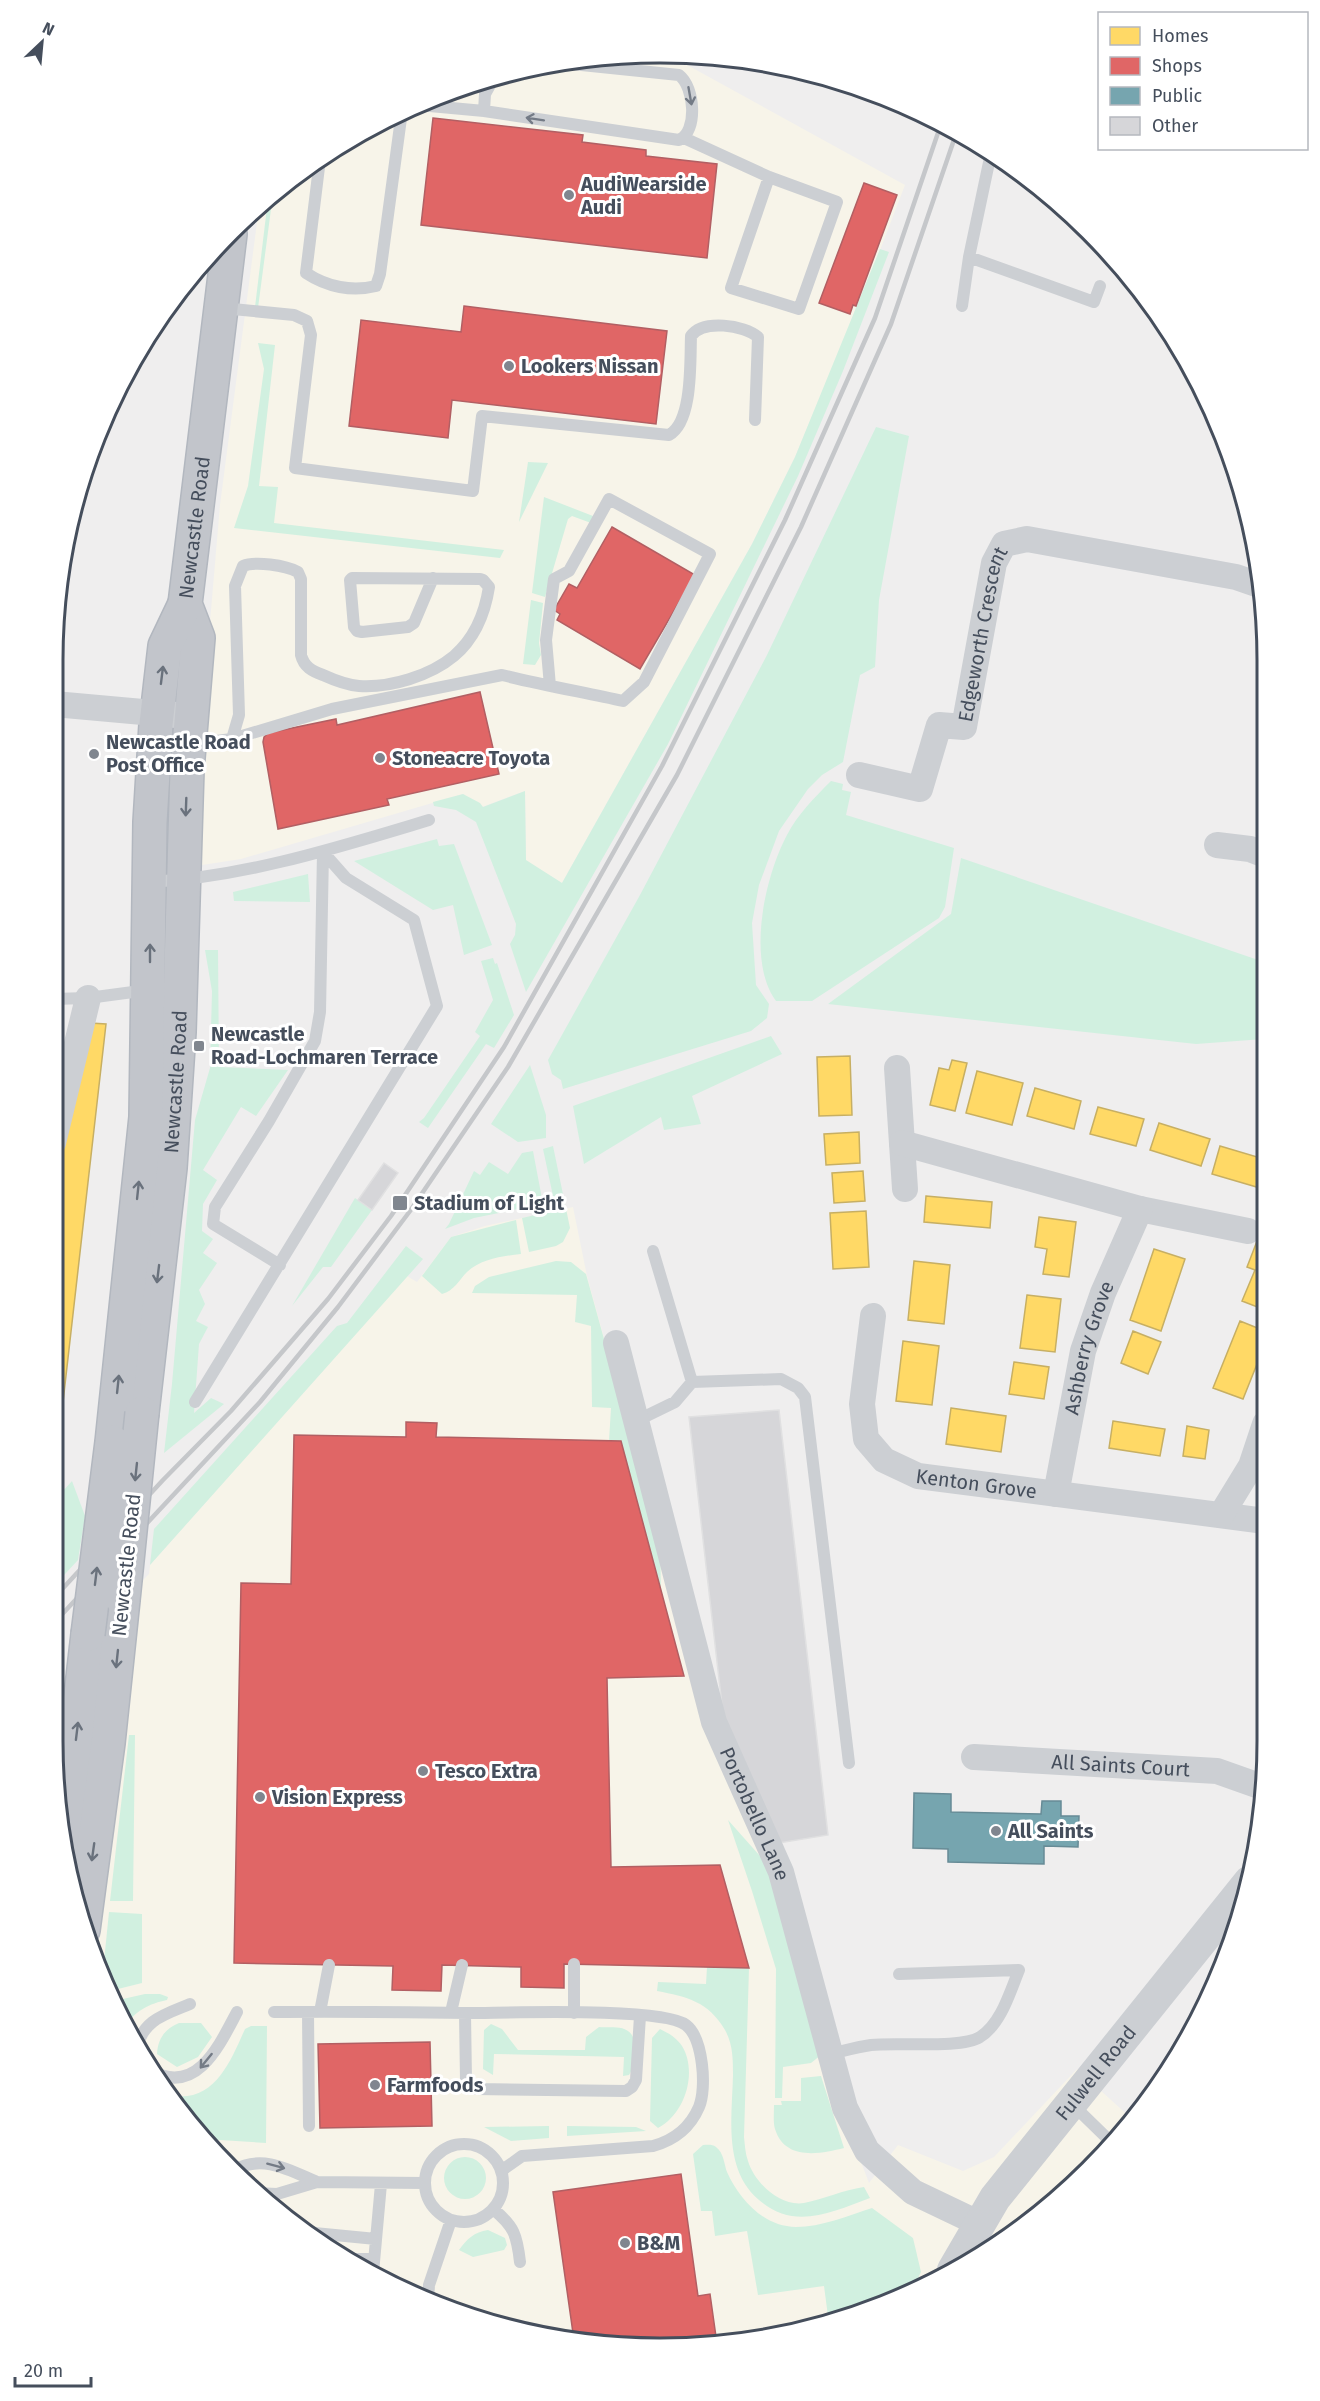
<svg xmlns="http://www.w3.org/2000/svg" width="1320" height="2401" font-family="'Fira Sans',sans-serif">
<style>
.commercial{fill:#f7f4e9}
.green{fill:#d1f0e0}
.homes{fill:#ffd966;stroke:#c7af63;stroke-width:1.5}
.shops{fill:#e06666;stroke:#b25f63;stroke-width:1.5}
.public{fill:#76a5af;stroke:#678b96;stroke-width:1.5}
.building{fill:#d6d6d9;stroke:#e0e0e1;stroke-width:1.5}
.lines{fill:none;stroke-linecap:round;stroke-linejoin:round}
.trunk-casing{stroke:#b2b7bf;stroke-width:36}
.service{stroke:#cccfd3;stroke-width:12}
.minor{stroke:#cccfd3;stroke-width:26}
.tertiary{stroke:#cccfd3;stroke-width:32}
.trunk{stroke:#c2c5cb;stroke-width:33}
.rail{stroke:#c5c7ca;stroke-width:4.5}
.trunk-bridge-casing{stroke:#b2b7bf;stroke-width:36;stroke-linecap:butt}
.trunk-bridge{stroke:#c2c5cb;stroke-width:33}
.oneway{stroke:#747b86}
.oneway2{stroke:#6a727d}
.poi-dot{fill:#80868f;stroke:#fff;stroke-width:2}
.labels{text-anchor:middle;stroke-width:6;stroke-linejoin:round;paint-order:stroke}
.poi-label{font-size:20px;font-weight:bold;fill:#454e5c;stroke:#fff;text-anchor:start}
.street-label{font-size:20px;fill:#454e5c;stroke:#fff}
.rim{fill:none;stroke:#454e5c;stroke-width:3}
</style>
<rect width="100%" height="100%" fill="#efeeee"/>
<path class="commercial" d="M620,54L669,55L905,185L858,308L795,457L752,544L562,883L526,861L525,791L482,807L463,794L241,859L189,867L220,505L259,207L290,178L391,115L502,73Z
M573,1207L587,1276L719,1755L769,1866L853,2141L869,2183L898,2145L963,2171L994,2157L1077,2069L1133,2120L1061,2198L997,2246L893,2302L817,2328L700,2347H620L503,2328L427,2302L323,2246L259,2198L178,2111L134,2044L91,1951L135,1588L149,1574L150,1565L407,1276L417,1282L451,1237L485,1226Z"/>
<path class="green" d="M273,194L258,308L255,307L268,199Z
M880,249L889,252L843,371L798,476L668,744L526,992L510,944L515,935L516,924L476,822L456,810L434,806L433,802L463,794L480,803L483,807L525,791L526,860L562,883L752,544L795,457Z
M258,343L275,345L259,486L278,487L274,523L504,550L500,558L234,528L248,486L264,369Z
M876,427L909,436L879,600L875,667L860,675L843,762L822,775L808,789L779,831L759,885L752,923L756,985L769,1004L767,1018L751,1031L563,1089L561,1080L552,1074L548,1060L640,895L767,655Z
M528,462L548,463L519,522Z
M544,497L593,516L591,523L572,516L568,519L545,597L532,593Z
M531,600L543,603L539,643L541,655L535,665L523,664Z
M831,781L843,784L842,790L851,792L846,815L954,848L945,907L939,918L812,1001H776C746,960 765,876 787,835C798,814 814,798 831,781Z
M437,839L439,846L454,844L492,945L464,955L453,905L433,910L354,861Z
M961,858L1264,962V1039L1196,1044L828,1004L951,914Z
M308,874L310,902L234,901L233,892Z
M205,950H218L219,1067L288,1070L256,1116L241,1107L203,1170L217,1180L203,1204L202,1231L213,1239L203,1253L217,1263L199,1290L205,1304L196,1321L208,1327L199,1344L194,1413L211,1398L224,1404L164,1453L172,1384L195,1120L210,1068L212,991Z
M493,958L495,964L497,963L514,1015L494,1048L486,1044L428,1128L419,1122L424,1118L480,1036L475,1032L493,1000L481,961Z
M771,1036L782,1054L692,1096L701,1124L664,1130L661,1117L584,1164L573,1106Z
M530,1065L546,1115V1138L518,1142L491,1124Z
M553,1146L570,1228L563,1242L556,1246L529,1252L522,1218L556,1210L543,1149Z
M533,1151L543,1204L474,1218L445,1229L449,1224L474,1171L480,1175L489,1162L508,1174L522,1153Z
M355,1198L372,1210L331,1267H323L292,1306Z
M516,1220L521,1254C503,1256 481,1259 467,1272C459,1280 454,1291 442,1294L422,1276L451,1237Z
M406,1246L423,1259L150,1565L154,1529L337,1326L347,1323Z
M556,1261L571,1262L586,1274L660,1541L661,1592L621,1441H609L611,1408L592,1407L591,1326L575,1322L577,1295L472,1293L475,1286L489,1277Z
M72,1481L85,1516L78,1560L53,1587V1502Z
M129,1735H135L133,1901H110Z
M728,1820L769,1866L821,2055L811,2063L783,2067L782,2098H775L776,1969L752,1891Z
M109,1912L142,1914V1983L110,1991L103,1971Z
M707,1967L749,1968L744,2137C745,2145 745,2153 748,2161C754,2182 780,2207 804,2203C824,2199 843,2190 864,2187L870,2198C832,2212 794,2231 759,2200C723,2170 732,2117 733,2075C733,2060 733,2044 725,2030C708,2001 687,1997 657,1991L658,1982L706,1984Z
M145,1994H160L168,1997L167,2000C151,2003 131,2012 126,2028L114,2001Z
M179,2023H201L212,2037L198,2057L177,2067L157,2054C158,2038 165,2029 179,2023Z
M491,2024L502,2029L518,2050H585L586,2037L599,2027C611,2028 627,2024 633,2037V2068L629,2075L623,2076L624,2057L494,2054L493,2075L483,2069L484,2030Z
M251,2026H267L266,2143L204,2139L178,2111L168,2095C214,2105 230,2062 245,2029Z
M660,2029C668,2033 676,2037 682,2046C698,2072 685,2114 658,2128L650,2121L652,2038Z
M821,2076L844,2148C820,2154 785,2161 775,2129C773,2122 774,2113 774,2105H782L781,2101H801V2078Z
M549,2126V2138L511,2141L484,2127Z
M567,2126L636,2127L646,2131L567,2136Z
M703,2145C708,2145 712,2144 716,2147C724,2153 724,2164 727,2172C739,2199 764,2227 796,2227C821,2227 848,2216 872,2208L913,2238L921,2272L911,2292L893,2302L829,2324L824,2286L758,2295L747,2231L715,2236L712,2211H701L693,2154Z
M444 2178a21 21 0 1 1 42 0a21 21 0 1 1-42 0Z
M488,2230L505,2238L507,2245L504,2250L473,2257L459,2250C467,2239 474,2232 488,2230Z"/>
<path class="homes" d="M90,1023L106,1024L53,1490V1188Z
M850,1056L852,1115L819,1116L817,1057Z
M952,1060L967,1063L955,1111L930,1105L939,1068L949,1070Z
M977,1071L1023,1083L1012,1125L966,1113Z
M1035,1088L1081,1101L1074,1129L1027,1116Z
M1098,1107L1144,1119L1136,1146L1090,1134Z
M1159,1123L1210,1139L1201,1166L1150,1150Z
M859,1132L860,1163L826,1165L824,1134Z
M1220,1146L1264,1159V1173L1260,1188L1212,1174Z
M863,1171L865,1201L834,1203L832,1173Z
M926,1196L992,1202L990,1228L924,1222Z
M866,1211L869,1267L833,1269L830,1213Z
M1039,1217L1076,1222L1069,1277L1043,1274L1047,1249L1035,1247Z
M1259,1236L1264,1238L1265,1310L1242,1301L1255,1270L1247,1267Z
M1154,1249L1185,1259L1161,1331L1130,1320Z
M914,1261L950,1265L944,1324L908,1320Z
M1027,1295L1061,1299L1055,1352L1020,1348Z
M1240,1321L1265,1331V1344L1243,1399L1213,1388Z
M1133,1331L1161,1342L1148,1374L1121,1363Z
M903,1341L939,1346L932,1405L896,1401Z
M1014,1362L1049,1367L1044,1399L1009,1394Z
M951,1408L1006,1416L1001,1452L946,1444Z
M1113,1421L1165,1429L1160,1456L1109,1448Z
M1187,1426L1209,1430L1205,1459L1183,1456Z"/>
<path class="shops" d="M433,118L583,135L582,142L646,150V156L717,164L707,258L421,225Z
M864,183L897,195L856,306L853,305L850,314L819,303Z
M464,306L667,331L656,424L452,400L448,438L349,426L361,320L461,332Z
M612,527L695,575L640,669L557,620L560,614L554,610L569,584L577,588Z
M480,692L499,774L387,799L389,805L278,829L263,742L264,737L268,733L336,719L337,725Z
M406,1422L437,1423L436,1437L621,1441L684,1676L607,1678L611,1867L720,1865L749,1968L564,1964V1988L521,1987V1967L442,1965L441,1991L392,1990L393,1966L234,1963L241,1583L291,1584L294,1435L406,1437Z
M430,2042L432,2126L320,2128L318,2044Z
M681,2174L698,2296L710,2294L717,2344L700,2347H620L574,2340L553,2192Z"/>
<path class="public" d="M914,1793L951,1794V1812L1041,1814L1042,1801H1061V1816H1079L1078,1847L1044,1846V1864L948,1862V1849L913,1848Z"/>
<path class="building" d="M384,1163L398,1173L372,1210L358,1200Z
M779,1410L828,1835L779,1843L723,1714L689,1417Z"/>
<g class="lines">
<defs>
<g id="trunk">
<path id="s7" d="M142,1413L170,1168L179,1032L187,770L198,638L185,604L230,234"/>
<path d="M112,1442L146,1117L150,822L156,724L165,646L185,604"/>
<path d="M63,1852L88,1634"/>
<path d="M83,1930L108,1743L123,1600"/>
</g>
</defs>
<use href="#trunk" class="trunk-casing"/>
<path class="service" d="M419,105L484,111L679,140C698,132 695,87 679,75L562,63
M484,111L485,94L495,76
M684,138L769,177L837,202L799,309L731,288L769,177
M320,159L306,273C327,287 352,292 376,286L380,274L402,111
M969,257L1094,302L1100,286
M962,306L969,257L991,153
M222,308L294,315L307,321L311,335L295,468L473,491L482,416L669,435C693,422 690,361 691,336C703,319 744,325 758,337L755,420
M232,739L332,709L502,675C542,685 582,692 623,701L644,682L710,554L609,499L569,571L554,579L546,640L550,686
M192,744L232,739L239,715L235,586L243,566C255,561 285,565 298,572L301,579V655C304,667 312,671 323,675C334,680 347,685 359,686C390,688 430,676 454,656C475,638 485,613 489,587L483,580L480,579L352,578L350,580L354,627L357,631L362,632L408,627L414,623L433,578
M150,882C245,877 339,847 429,820
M53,999L88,998L148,990
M653,1251L692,1382
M280,1265L213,1224L215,1207L269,1121L315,1041L320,1012L323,852
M195,1402L437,1006L414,920L346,878L323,852
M636,1421L675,1402L692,1382L781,1379L798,1388L805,1397L849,1763
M274,2012C339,2011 404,2012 469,2013C506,2013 663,2007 686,2025C703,2038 707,2088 699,2107C690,2128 675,2140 653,2146L522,2156L501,2171
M308,2012L309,2126
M320,2012L329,1965
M451,2012L462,1965
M465,2013L466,2081L468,2085L476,2089L626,2091L632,2087L636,2080L640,2016
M574,2013V1964
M137,2050C141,2020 166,2014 190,2004
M830,2054C843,2051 857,2047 871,2045C896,2042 962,2049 980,2037C1001,2024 1010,1992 1019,1970L899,1974
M152,2071C197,2096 220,2044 237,2012
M1072,2104L1112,2143
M425 2183a39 39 0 1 1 78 0a39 39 0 1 1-78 0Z
M234,2170C263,2154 289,2170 317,2182
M255,2193L277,2194L317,2182L425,2183
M493,2209C514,2226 517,2235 520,2262
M304,2232L376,2239
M347,2259H374
M373,2273L381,2184
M428,2302L429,2285L451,2220"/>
<g class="minor">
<path d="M54,704L176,715"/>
<path id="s1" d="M859,775L920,789L939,725L964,727L994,563L1004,544L1027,539L1236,577L1262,586"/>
<path d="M1217,845L1250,849L1263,854"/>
<path d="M897,1068L905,1189"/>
<path d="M53,1143L88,998"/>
<path d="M902,1143L1140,1209L1248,1231"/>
<path id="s2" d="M873,1316L862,1404L866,1439L884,1460L918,1476L1265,1521"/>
<path id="s3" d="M616,1343L714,1722L781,1872L845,2108L867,2151L913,2192L980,2224"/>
<path id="s4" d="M1056,1494L1083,1351L1103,1293L1140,1209"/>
<path d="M1221,1515L1251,1466L1265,1424"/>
<path id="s5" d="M974,1757L1217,1771L1265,1788"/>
</g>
<path class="tertiary" id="s6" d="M953,2270L995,2198L1249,1882"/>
<use href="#trunk" class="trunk"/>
<path class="rail" d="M53,1599L163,1480L231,1411L328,1299L391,1216L504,1047L662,766L785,520L875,318L941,124
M53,1624L260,1402L338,1307L410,1211L508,1067L677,775L801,527L891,324L957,131"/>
<defs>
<path id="trunk-bridge" d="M123,1600L142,1413
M88,1634L112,1442"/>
</defs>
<use href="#trunk-bridge" class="trunk-bridge-casing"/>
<use href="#trunk-bridge" class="trunk-bridge"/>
</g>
<defs><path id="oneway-shaft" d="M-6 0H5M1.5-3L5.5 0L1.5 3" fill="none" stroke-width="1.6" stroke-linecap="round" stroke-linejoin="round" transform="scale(1.5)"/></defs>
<g class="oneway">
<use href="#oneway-shaft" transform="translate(690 96) rotate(80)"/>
<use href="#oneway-shaft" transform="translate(535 119) rotate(-171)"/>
<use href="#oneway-shaft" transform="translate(206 2061) rotate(129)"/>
<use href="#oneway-shaft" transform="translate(276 2166) rotate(15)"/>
</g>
<g class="oneway2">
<use href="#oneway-shaft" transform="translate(162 675) rotate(-83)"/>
<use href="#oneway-shaft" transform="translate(186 807) rotate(92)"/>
<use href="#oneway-shaft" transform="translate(150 953) rotate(-90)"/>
<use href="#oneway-shaft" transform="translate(138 1190) rotate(-84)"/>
<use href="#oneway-shaft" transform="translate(158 1274) rotate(97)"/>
<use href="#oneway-shaft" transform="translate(118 1384) rotate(-84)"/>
<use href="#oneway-shaft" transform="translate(136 1472) rotate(96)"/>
<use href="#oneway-shaft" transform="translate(96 1576) rotate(-83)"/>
<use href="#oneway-shaft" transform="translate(117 1659) rotate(96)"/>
<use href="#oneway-shaft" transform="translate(77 1731) rotate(-83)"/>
<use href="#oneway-shaft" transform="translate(93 1852) rotate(98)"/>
</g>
<g class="poi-dot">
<circle cx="569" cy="195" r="6"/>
<circle cx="509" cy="366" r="6"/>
<circle cx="94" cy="754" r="6"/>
<circle cx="380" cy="758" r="6"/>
<rect x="193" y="1040" width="12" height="12" rx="3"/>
<rect x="392" y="1195" width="16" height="16" rx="3"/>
<circle cx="423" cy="1771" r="6"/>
<circle cx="260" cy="1797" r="6"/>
<circle cx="996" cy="1831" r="6"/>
<circle cx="375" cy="2085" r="6"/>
<circle cx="625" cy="2243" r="6"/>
</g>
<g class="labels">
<g class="poi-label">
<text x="581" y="191">AudiWearside<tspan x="581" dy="23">Audi</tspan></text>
<text x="521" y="373">Lookers Nissan</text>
<text x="106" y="749">Newcastle Road<tspan x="106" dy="23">Post Office</tspan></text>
<text x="392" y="765">Stoneacre Toyota</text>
<text x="211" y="1041">Newcastle<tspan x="211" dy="23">Road-Lochmaren Terrace</tspan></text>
<text x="414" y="1210">Stadium of Light</text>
<text x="435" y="1778">Tesco Extra</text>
<text x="272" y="1804">Vision Express</text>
<text x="1008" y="1838">All Saints</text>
<text x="387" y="2092">Farmfoods</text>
<text x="637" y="2250">B&amp;M</text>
</g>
<g class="street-label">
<text dy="7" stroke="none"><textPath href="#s7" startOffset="891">Newcastle Road</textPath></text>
<text dy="7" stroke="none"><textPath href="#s1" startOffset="249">Edgeworth Crescent</textPath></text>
<text dy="7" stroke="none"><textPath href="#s7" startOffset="333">Newcastle Road</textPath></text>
<text dy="7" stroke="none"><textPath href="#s4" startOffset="150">Ashberry Grove</textPath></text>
<text dy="7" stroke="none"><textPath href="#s2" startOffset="248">Kenton Grove</textPath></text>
<text transform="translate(126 1565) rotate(-84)" y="7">Newcastle Road</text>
<text dy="7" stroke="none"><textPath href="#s5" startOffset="147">All Saints Court</textPath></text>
<text dy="7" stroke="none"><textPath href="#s3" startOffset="492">Portobello Lane</textPath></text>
<text dy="7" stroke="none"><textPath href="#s6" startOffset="244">Fulwell Road</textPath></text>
</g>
</g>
<path d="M0 0H1320V2401H0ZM660 63H660A597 597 0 0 1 1257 660V1741A597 597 0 0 1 660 2338H660A597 597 0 0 1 63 1741V660A597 597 0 0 1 660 63Z" fill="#fff" fill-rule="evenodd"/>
<path class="rim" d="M660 63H660A597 597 0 0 1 1257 660V1741A597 597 0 0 1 660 2338H660A597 597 0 0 1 63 1741V660A597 597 0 0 1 660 63Z"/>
<rect x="1098" y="12" width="210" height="138" fill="#ffffff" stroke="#b5b8be" stroke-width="1.5"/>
<rect x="1110" y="27" width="30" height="18" fill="#ffd966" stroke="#b5b8be" stroke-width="1.5"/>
<text x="1152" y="42" font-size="18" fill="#454e5c">Homes</text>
<rect x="1110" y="57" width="30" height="18" fill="#e06666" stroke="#b5b8be" stroke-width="1.5"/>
<text x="1152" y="72" font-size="18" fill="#454e5c">Shops</text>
<rect x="1110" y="87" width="30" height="18" fill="#76a5af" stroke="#b5b8be" stroke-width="1.5"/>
<text x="1152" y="102" font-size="18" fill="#454e5c">Public</text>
<rect x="1110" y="117" width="30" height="18" fill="#d6d6d9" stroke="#b5b8be" stroke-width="1.5"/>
<text x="1152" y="132" font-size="18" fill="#454e5c">Other</text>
<g transform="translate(42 42) rotate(26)" stroke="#ffffff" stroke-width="4.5" paint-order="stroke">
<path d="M0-4.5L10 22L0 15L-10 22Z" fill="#454e5c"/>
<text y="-9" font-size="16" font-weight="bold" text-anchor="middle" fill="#454e5c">N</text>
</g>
<path d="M15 2377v9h76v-9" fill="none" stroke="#454e5c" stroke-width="3"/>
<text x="24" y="2377" font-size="18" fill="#454e5c" stroke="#ffffff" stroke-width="4.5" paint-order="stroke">20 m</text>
</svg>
